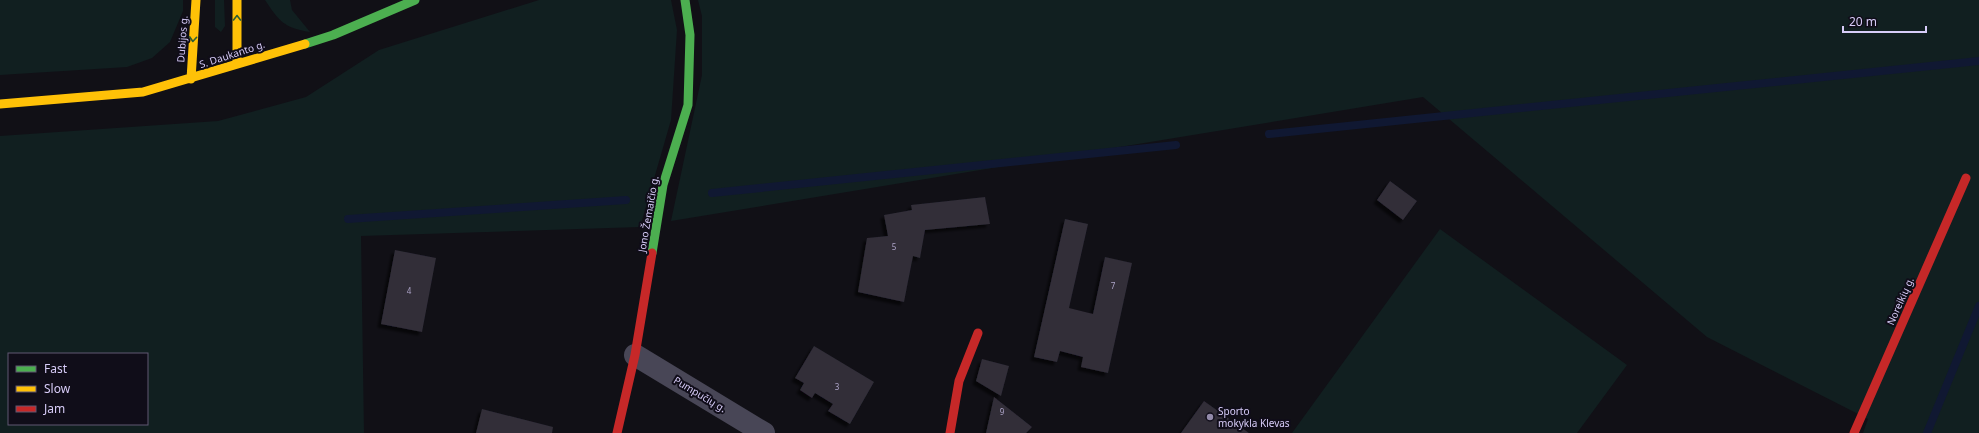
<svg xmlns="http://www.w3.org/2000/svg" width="1979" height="433" font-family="'Noto Sans',sans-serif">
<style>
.green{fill:#111f20;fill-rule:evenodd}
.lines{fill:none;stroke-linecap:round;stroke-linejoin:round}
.stream{stroke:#101832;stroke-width:8}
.building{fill:#302d39;filter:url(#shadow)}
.street{stroke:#484656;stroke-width:22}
.fast{stroke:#4caf50;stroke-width:9}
.slow{stroke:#ffc107;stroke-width:9}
.jam{stroke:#c62828;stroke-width:9}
.oneway{stroke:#2e5e34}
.poi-dot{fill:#928aa9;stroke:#100d19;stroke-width:1.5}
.labels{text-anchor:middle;stroke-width:4;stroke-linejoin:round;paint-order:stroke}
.number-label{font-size:8px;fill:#ada4c8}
.street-label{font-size:10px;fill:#d7ccf8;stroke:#100d19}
.poi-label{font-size:10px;fill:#d7ccf8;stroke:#100d19;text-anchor:start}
</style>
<defs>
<filter id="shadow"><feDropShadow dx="-3.5" dy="3.5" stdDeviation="1" flood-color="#0009"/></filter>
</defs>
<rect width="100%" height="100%" fill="#111016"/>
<path class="green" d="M0,0H183V11L170,42L152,58L127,67L0,75Z
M215,0H224L225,26L221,32L215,27Z
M265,0H290L292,10L310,32C284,28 279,21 265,0Z
M539,0H671L677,30L671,120L640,227L361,236L364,433H0V136L218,121L306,97L379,50ZM9,354H147V424H9Z
M698,0H1979V433H1863L1868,419L1707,337L1423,97L671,221L702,75V16Z
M1440,229L1627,365L1577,433H1292Z"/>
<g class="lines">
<path class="stream" d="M1269,134L1979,61
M712,193L1176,145
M348,219L626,200
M1927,433L1979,306"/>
</g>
<path class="building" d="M1390,181L1417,201L1403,220L1377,200Z
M985,197L990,224L925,230L920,258L913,256L904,302L858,292L867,238L888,236L884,215L912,210L911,205Z
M1065,219L1088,224L1069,308L1093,314L1105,257L1132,263L1108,373L1081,367L1083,357L1060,351L1057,362L1034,357Z
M395,250L436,258L422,332L381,324Z
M814,346L874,382L850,424L828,411L833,404L815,393L812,398L800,390L804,383L795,378Z
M982,359L1009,366L1001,396L976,381Z
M994,397L1032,427L1026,433H986Z
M1204,401L1249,433H1181Z
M482,409L553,427L552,433H476Z"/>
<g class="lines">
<path class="street" d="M635,355L764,433"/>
<path class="fast" d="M305,44L333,35L415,0
M652,253L663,185L688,105L690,35L685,0"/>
<path class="slow" d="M237,0V63
M191,79L196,0
M0,104L143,92L305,44"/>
<path class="jam" d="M617,433L635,355L652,253
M950,433L959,381L978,333
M1854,433L1966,178"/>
</g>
<defs><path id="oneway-chevron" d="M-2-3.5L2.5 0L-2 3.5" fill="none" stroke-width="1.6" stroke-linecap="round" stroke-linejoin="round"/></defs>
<g class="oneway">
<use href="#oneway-chevron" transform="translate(237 18) rotate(-90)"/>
<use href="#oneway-chevron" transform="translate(193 39) rotate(94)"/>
</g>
<circle class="poi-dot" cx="1210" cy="417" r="4"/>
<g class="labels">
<g class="number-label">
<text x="894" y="250">5</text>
<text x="1113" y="289">7</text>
<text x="409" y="294">4</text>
<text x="837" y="390">3</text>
<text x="1002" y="415">9</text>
</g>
<g class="street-label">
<text transform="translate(182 39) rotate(-86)" y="4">Dubijos g.</text>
<text transform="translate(232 54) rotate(-18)" y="4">S. Daukanto g.</text>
<text transform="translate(648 214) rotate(-80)" y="4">Jono Žemaičio g.</text>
<text transform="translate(1900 301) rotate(-66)" y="4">Noreikių g.</text>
<text transform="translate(700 394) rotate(31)" y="4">Pumpučių g.</text>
</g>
<g class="poi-label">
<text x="1218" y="415">Sporto<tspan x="1218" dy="12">mokykla Klevas</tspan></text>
</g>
</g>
<rect x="8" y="353" width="140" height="72" fill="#100d19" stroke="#605972"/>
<rect x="16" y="366" width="20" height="6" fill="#4caf50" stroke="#605972"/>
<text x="44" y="373" font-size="12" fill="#d7ccf8">Fast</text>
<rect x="16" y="386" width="20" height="6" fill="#ffc107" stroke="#605972"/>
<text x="44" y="393" font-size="12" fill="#d7ccf8">Slow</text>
<rect x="16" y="406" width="20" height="6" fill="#c62828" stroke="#605972"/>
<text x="44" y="413" font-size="12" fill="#d7ccf8">Jam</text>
<path d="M1843 26v6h83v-6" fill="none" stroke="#d7ccf8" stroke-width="2"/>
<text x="1849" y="26" font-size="12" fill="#d7ccf8" stroke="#100d19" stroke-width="3" paint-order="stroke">20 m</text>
</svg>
